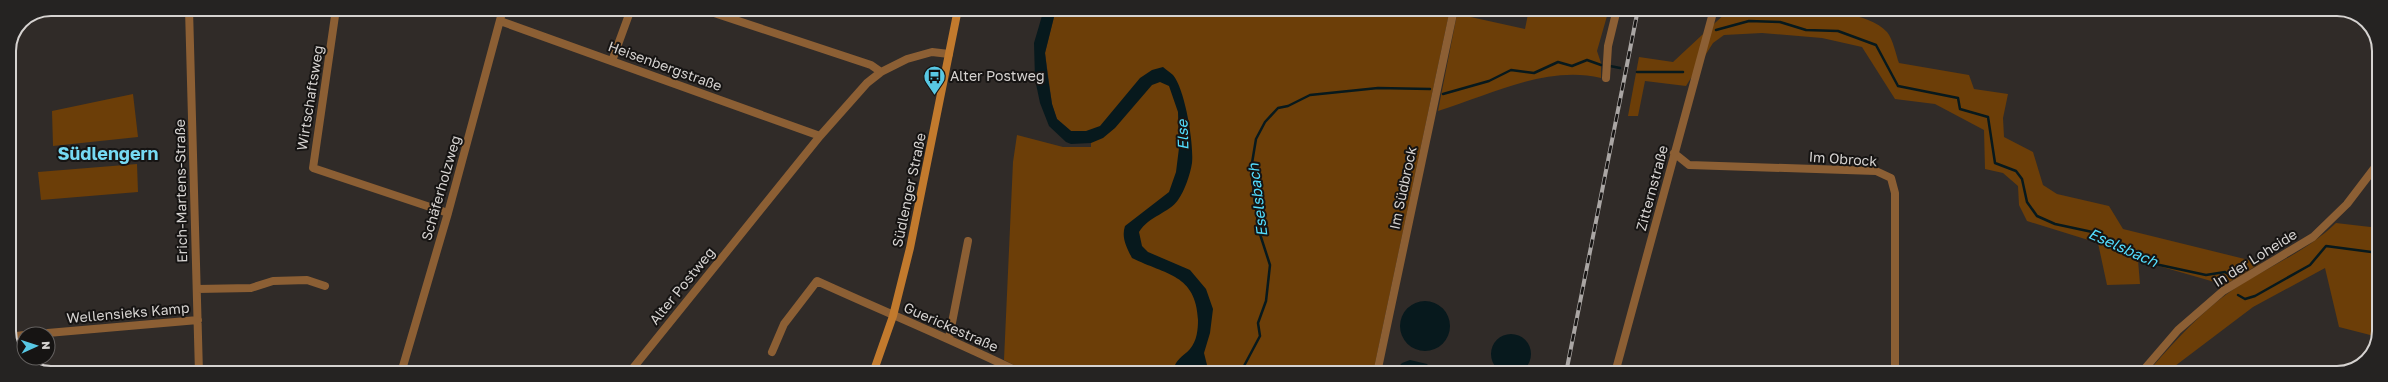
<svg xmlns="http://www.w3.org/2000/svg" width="2388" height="382" font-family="'Golos Text',sans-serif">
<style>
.green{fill:#6c3e08}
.water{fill:#07191d}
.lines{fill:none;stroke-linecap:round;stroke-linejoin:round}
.stream{stroke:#07191d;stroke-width:2.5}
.street{stroke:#8c5f34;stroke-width:8}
.secondary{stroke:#c27a2d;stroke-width:8}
.rail-casing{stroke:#aaa6a4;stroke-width:4}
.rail{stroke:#161413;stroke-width:2.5;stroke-dasharray:8;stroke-linecap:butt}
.labels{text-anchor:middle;stroke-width:4;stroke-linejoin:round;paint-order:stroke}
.street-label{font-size:14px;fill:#d6d3d1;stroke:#161413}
.poi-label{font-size:14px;fill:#d6d3d1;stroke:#161413;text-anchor:start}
.water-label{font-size:15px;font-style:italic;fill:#53ddfd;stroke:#161413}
.district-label{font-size:18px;font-weight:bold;fill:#76daf3;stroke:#161413}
.rim{fill:none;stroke:#d6d3d1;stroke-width:2}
</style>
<rect width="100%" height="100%" fill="#302b28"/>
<path class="green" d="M1056,9H1450L1373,373H1030L1004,360L1013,162L1017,135L1063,147H1091V143L1071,131L1057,119L1052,104L1045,53Z
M1529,9H1609L1597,51L1601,63V78C1546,65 1490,95 1438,111L1457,14L1525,29Z
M1730,9C1767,9 1861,3 1887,32C1893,39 1896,55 1899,63L1969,75L1974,89L2008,94L2003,118L2004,137L2033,152L2043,185L2057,194L2109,206L2123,229L2261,263L2225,285L2138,260L2140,284L2107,285L2098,243L2027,221L2019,205L2018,186L2003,173L1985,169L1984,130L1935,104L1895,99L1862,47L1822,38L1762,33L1724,35L1713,43L1686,86L1645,81L1638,116H1628L1639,57L1673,62Z
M133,94L138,137L53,146L52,111Z
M137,164L138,192L41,200L38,172Z
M2336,223L2379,228L2378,337L2339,327L2325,268L2253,307L2175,366L2174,373H2147C2173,343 2203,309 2237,287C2270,266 2307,251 2336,223Z"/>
<path class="water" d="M1044,9H1056L1045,53L1048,78L1052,104L1057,119L1071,131H1086L1100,126L1140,78L1152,70L1163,67C1166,70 1170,72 1173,75C1185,89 1194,144 1192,163C1190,175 1185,190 1178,200C1169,213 1149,216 1139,232L1142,246L1148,252L1190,270L1206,289L1213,309L1210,333L1204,353L1209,373H1174C1173,360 1183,357 1190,349C1197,341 1198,329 1198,320C1196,274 1166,275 1132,258C1127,248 1121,238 1125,226L1169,192L1176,172L1179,148L1178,112L1169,86L1160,82L1152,85L1115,128L1103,138L1091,143L1071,144L1066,142L1049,126L1040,103L1035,79L1034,43Z
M1400 326a25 25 0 1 1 50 0a25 25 0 1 1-50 0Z
M1491 354a20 20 0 1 1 40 0a20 20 0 1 1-40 0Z
M1410,360L1427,364L1435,373H1393L1402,363Z"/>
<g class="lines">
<path class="stream" d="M1716,30L1749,21L1780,22L1806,30L1838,31L1876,45L1898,86L1958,98L1960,109L1988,117L1995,163L2016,171L2022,179L2027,202L2037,216L2055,224L2097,233L2155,264L2206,275L2225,272L2232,277
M1610,66L1620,68
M1637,72H1683
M1443,94L1489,81L1511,70L1534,73L1558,62L1572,66L1587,60L1601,65
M2238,295L2245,299L2255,296L2310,265L2326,246L2379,253
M1236,373L1244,366L1260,336L1258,323L1266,301L1270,265L1259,231L1251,169L1256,139L1265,122L1278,108L1288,106L1310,95L1378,88L1430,89"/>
<path class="street" d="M189,9L199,373
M336,9L313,168L448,213
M702,9L871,65L881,72
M500,21L820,136
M612,61L631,9
M1606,78L1608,46L1617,9
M1674,153L1689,165L1876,171L1891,178L1895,193V373
M197,289L251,288L273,281L307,280L325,286
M36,334L198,320
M10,337L24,335
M949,338L968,241
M772,352L784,324L817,281C885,312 953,340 1021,373
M401,373L448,213L503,9
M629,373L820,136L867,83L881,72L907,59L932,52L949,54
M1377,373L1454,9
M1615,373L1714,9
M2141,373L2178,330L2223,291L2313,237L2347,204L2379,162"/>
<path class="secondary" d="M873,373L893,316L910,248L958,9"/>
<defs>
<path id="rail" d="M1566,373L1638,9"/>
</defs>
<use href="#rail" class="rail-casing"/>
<use href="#rail" class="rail"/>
</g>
<defs>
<symbol id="bus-pin" viewBox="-11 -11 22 30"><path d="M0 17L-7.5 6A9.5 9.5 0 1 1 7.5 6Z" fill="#58c8e4" stroke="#161413"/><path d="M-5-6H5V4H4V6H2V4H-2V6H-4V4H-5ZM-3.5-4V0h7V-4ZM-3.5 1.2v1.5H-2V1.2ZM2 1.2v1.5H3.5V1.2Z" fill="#111"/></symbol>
</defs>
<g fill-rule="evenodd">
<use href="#bus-pin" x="922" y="64" width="25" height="34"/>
</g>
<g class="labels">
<g class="street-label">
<text transform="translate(665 66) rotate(20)" y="5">Heisenbergstraße</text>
<text transform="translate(310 98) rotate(-81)" y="5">Wirtschaftsweg</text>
<text transform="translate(1843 159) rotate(4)" y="5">Im Obrock</text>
<text transform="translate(441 188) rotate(-74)" y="5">Schäferholzweg</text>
<text transform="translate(1403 188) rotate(-78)" y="5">Im Südbrock</text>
<text transform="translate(1652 188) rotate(-75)" y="5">Zitternstraße</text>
<text transform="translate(909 190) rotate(-78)" y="5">Südlenger Straße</text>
<text transform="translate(181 191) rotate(-91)" y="5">Erich-Martens-Straße</text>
<text transform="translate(2255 258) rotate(-32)" y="5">In der Loheide</text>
<text transform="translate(682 286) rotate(-51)" y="5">Alter Postweg</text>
<text transform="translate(128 313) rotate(-5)" y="5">Wellensieks Kamp</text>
<text transform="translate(951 327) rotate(24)" y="5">Guerickestraße</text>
</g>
<g class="poi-label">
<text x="950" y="81">Alter Postweg</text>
</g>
<g class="water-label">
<text transform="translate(1183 135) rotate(-92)" y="5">Else</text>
<text transform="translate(1258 200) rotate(-97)" y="5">Eselsbach</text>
<text transform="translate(2123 248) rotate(24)" y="5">Eselsbach</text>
</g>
<g class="district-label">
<text x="108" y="160">Südlengern</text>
</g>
</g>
<path d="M0 0H2388V382H0ZM51 16H2337A35 35 0 0 1 2372 51V331A35 35 0 0 1 2337 366H51A35 35 0 0 1 16 331V51A35 35 0 0 1 51 16Z" fill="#252322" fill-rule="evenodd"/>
<path class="rim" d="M51 16H2337A35 35 0 0 1 2372 51V331A35 35 0 0 1 2337 366H51A35 35 0 0 1 16 331V51A35 35 0 0 1 51 16Z"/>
<g transform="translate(36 346) rotate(87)"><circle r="19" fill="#161413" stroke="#63605f"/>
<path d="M0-3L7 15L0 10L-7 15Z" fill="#58c8e4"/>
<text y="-6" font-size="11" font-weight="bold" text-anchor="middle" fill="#d6d3d1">N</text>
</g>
</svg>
